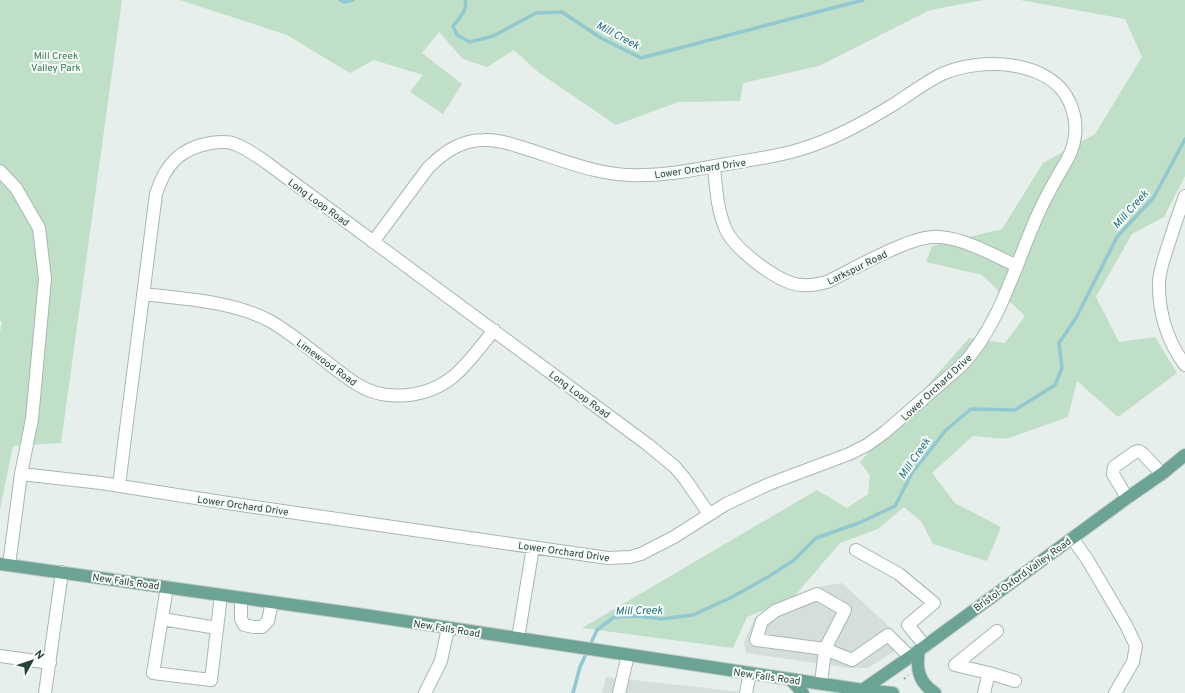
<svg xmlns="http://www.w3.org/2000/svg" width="1185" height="693" font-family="Overpass,sans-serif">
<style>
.built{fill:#d4dfda}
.green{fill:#c0dfc7}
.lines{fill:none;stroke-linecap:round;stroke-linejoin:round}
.stream{stroke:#90c9d2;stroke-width:3.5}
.minor-casing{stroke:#a8b7b2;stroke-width:14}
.major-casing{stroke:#c2cac8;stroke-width:14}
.path{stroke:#87b2a3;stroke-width:2;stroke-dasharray:2 3;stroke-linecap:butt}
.minor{stroke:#fff;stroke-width:12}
.major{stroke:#6ba394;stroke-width:12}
.labels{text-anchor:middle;stroke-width:4;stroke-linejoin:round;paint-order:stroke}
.park-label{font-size:10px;fill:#2f784a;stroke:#f7fbf9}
.street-label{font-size:10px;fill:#254139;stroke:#f7fbf9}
.water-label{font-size:11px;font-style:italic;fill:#1f6f7d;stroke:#f7fbf9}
</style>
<rect width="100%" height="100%" fill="#e6efeb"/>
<path class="built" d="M842,583L907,643L868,668H848L746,653L744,642L755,617L823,586Z
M606,677L751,693H602Z"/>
<path class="green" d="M0,0H122L61,443L13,446L0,509V333L2,321H0Z
M180,0H984L930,10L819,66L743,83L740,101L678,102L616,125L538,72L514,50L487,67L463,59L439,32L422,53L462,84L443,114L410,92L423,75L374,60L350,73L287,35Z
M1020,0H1185V176L1164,217L1132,234L1096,297L1119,342L1155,337L1177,373L1118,417L1077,381L1068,417L1006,439L973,436L932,473L955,503L1001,527L987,561L933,544L921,521L904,507L878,529L840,543L793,598L747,617L733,648L582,628L817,490L847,508L868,494L870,475L860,462L969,338L1005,343L1025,316L982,275L926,262L932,246L1002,229L1043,163L1095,134L1142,57L1125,19Z"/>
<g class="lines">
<path class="stream" d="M340,0L344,2L353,0
M465,0C468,11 459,18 453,26L457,35L470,42L493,36L536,13L562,12L601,38L641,58L863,0
M573,693L580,667L597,630L614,617L638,616L661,619L693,615L732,597L768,577L794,560L816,538L859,523L895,506L912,473L946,430L971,409L1015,410L1055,385L1062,368L1059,343L1076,318L1117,237L1154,197L1185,139"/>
<defs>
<path id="minor" d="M714,167C716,187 717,210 726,230C735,249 771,276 791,283C803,287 816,285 827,282C854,269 912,234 940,237C966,239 993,255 1017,266
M0,171L16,188L39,228L45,279L32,419L21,474L9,565
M1185,196C1178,215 1172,233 1166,252C1163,261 1160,271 1159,281C1158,311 1167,341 1185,365
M143,294C185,299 233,301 270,321C300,338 326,364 355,383C385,403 427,398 454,376C469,363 481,346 494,330
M21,474L101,483L234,504L608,558L630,557L641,554L674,537L726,504L769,484L849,454L867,445L885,432L961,366C1001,324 1015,264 1039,212C1047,194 1057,177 1067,160C1077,142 1078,122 1070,103C1051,59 980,57 942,74C926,82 911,93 896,103C865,122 833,140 798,150C775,157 750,160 726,164C699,169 670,175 642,175C602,177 565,161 527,149C513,145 499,139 484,140C461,140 444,152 428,168L373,242
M119,486L124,445L156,194C165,165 180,148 211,143C218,142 228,141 235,144C246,148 257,156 267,163L647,444L675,467L685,479L709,514
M1127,498L1113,474L1114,467L1135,452L1139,451L1143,454L1162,474
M1072,538L1087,559L1126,625L1136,646L1133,662L1115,693
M856,550L899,574L934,603L908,625L925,646
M167,587L153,673L211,680L221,595
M241,598V619L244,625L254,627H262L268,621L272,602
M162,619L217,628
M518,638L533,547
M0,656L50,663
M989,673L1015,681
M821,683L825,649L756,640L762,621L775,611L817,594L845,610L825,649L852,660L888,635L910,657
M45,693L62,572
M425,693L441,661L448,628
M619,693L628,655
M746,693L750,673
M984,693L989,673L955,665L997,631"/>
<path id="major" d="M0,564L364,615L863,690L893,693
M919,650C916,668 918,682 935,693
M790,679L803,693
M861,691L910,657L1127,498L1163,473L1185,455"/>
</defs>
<use href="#minor" class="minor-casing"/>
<use href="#major" class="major-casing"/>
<path class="path" d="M904,679L908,675"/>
<use href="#minor" class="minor"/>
<use href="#major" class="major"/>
</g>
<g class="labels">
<g class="park-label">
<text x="56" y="59">Mill Creek<tspan x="56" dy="12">Valley Park</tspan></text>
</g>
<g class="street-label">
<text transform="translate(700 168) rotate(-8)" y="4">Lower Orchard Drive</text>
<text transform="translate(319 202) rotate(36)" y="4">Long Loop Road</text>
<text transform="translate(857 267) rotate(-26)" y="4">Larkspur Road</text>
<text transform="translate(327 362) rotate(36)" y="4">Limewood Road</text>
<text transform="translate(936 387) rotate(-43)" y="4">Lower Orchard Drive</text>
<text transform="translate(580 394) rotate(36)" y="4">Long Loop Road</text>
<text transform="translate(243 505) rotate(8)" y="4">Lower Orchard Drive</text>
<text transform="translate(564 551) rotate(8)" y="4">Lower Orchard Drive</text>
<text transform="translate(1022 574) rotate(-36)" y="4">Bristol-Oxford Valley Road</text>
<text transform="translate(126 581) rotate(8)" y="4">New Falls Road</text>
<text transform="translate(447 628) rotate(9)" y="4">New Falls Road</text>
<text transform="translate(767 676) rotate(8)" y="4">New Falls Road</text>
</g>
<g class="water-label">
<text transform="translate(618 35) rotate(28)" y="4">Mill Creek</text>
<text transform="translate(1130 209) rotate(-48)" y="4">Mill Creek</text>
<text transform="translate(914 458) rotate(-55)" y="4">Mill Creek</text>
<text transform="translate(639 610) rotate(-1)" y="4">Mill Creek</text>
</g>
</g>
<g transform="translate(32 661) rotate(50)" stroke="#f7fbf9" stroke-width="3" paint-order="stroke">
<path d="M0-3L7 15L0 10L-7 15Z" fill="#254139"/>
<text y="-6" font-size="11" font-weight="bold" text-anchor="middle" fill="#254139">N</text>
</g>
</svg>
